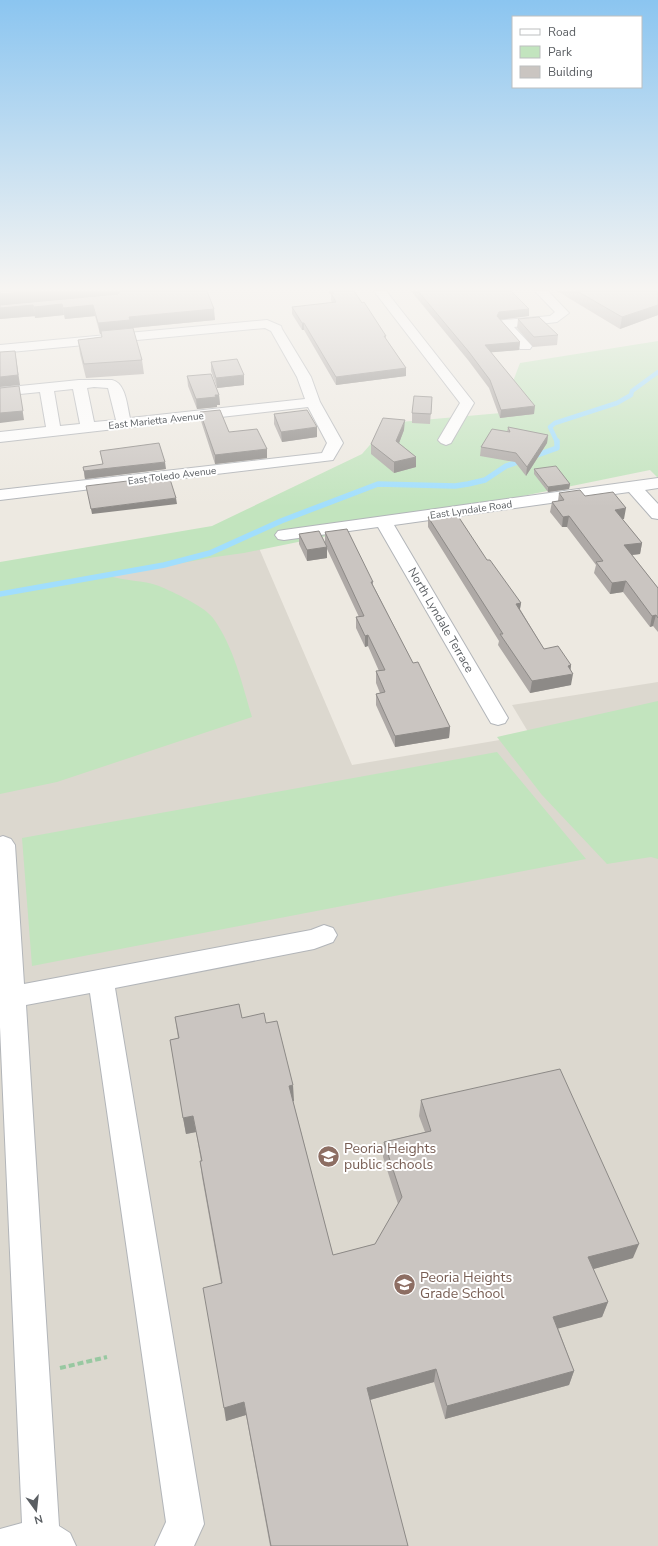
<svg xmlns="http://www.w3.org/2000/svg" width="658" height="1546" font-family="'Nunito Sans',sans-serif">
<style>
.education{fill:#dcd8cf}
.green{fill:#c2e4be}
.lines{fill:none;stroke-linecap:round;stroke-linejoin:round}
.stream-far1{stroke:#a1defd;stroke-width:4.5}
.stream{stroke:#a1defd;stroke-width:5.5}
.minor-casing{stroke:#b2b5b9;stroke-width:2}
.path{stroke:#98c8a1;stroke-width:4;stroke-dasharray:6 3;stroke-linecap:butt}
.minor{fill:#fff;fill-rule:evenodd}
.wall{fill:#aea9a6}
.shaded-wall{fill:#8d8a87}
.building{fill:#cac5c1;stroke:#8d8a87}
.labels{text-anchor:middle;stroke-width:4;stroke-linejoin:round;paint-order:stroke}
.far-street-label{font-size:10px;fill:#5a5e62;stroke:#fff}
.street-label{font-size:12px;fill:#5a5e62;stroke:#fff}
.near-education-label{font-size:14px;fill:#785e54;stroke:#fff;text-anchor:start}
</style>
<rect width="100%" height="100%" fill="#ede9e1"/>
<path class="education" d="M256,541L352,765L530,735L512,705L658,682V1546H0V574Z"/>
<path class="green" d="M658,341V478L650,470L244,553L215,557L109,576C124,581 143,580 159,586C173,592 204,606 213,618C234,647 242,684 252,717L57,782L0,794V562L212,526L362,454L389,423L501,413L520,363Z
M658,701V859L651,857L607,864L542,795L497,737Z
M497,752L586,859L32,966L22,838Z"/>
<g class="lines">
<path class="stream-far1" d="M557,442L550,427L555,423L617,403L631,395L632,391L658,372"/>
<path class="stream" d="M0,594L164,565L210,553L281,521L378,484L455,486L468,484L485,480L506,466L557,448V441"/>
<defs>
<path id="minor" d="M374,291H386L474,403L451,443L446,445L441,443L438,440L460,403Z
M535,291H548L569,313L557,322L514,327L532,346L530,349H520L498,324L499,321L504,320L550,316L555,312Z
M267,320L281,326L282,329L311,377L320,402L343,443L333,460L0,500V490L322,453L327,443L308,407L0,442V432L46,427L40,392L0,396V388L79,380H112C126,383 127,406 130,418L305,399L297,377L271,331L265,328L0,353V345ZM94,387L108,388L116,420L94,422L87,388ZM73,389L80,424L60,426L54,391Z
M658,478V488L645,490L658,504V519L652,518L629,492L394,525L508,718L505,723L498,725L491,723L488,718L378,527L284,540L278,539L275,535L278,531L284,530Z
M3,836L11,839L15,845L24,984L311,930L324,925L333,928L337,935L333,942L314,949L115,988L204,1524L194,1546H155L166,1522L90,993L26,1005L59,1526L70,1533L76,1546H0V1529L22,1523L0,1027V837Z"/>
</defs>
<use href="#minor" class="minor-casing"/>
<path class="path" d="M60,1368L107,1357"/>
<use href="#minor" class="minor"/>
</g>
<path class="wall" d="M0,291H207L215,320L131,328L142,360L144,374L86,378L80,354L78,340L101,337V334H100L95,316L65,319L64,315L35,318V316L0,319Z
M328,291H354L386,336V339L406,368V376L336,385L304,330H302L292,314V307L332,303L331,300V295Z
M411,291H511L529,316L500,319L520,342L519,350L491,352L534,414L500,418L489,388L468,360Z
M557,291H658V315L620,329Z
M518,319L558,335L557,345L533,347L517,328Z
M211,362L244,385L217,388L211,371Z
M187,376L219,395L220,405H217V407L197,409L188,386Z
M432,397L430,424L412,423V413Z
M200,412L229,432L267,449V458L215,464L201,421Z
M274,414L317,437L282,442L274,424Z
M508,427L548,435L547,443L526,476L515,462L480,456L481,447L507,432Z
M404,430L399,443L416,457V467L394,473L371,454V444Z
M100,451L166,469L85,479L83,467L103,465Z
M534,469L570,484L569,489L548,492L534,474Z
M559,493L585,496L624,519H622L642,543L640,554L632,555L658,588V632L653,626L650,627L623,592L610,594L594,573L596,565L567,527H562L550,512L552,502L558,501Z
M428,517L487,560L521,603L520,609L544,649L571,665L570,670L571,685L530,693L498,645L499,641L428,527Z
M325,532L373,582V585L413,663L450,727L449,738L395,747L376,705V694L380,693L376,683V671H379L368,646L365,647L356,628V617H359L327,549V558L307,561L299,544V534L325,542Z
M175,1017L242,1018L266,1023L294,1101H293L333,1255L375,1244L398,1204L383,1157L384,1142L425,1132L419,1116L421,1100L633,1258L593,1269L608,1302L602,1317L558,1328L574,1371L569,1385L445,1419L434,1382L370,1400L408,1546H270L246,1415L226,1421L221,1283L202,1177L200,1161H201L196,1132L186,1134L170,1040L178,1038Z"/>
<path class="shaded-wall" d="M42,291H114L115,296L0,306V294Z
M62,304L64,315L35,318L34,307Z
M33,305L35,316L0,319V308Z
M93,305L95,316L65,319L63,308Z
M658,305V315L620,329L622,317Z
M214,309L215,320L101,331V334H100L98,323L129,317Z
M529,309V316L499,320L497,316L499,312Z
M302,323H304V330H302Z
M520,342L519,350L484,353L485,345Z
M15,351L20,385L0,387V377Z
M406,368V376L336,385V377Z
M244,375V385L217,388L216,378Z
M19,386L24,420L0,423V413Z
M215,395H219L220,405H217V407L197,409L196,399Z
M535,406L534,414L500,418L501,410Z
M405,420L404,430L396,451V441Z
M317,427V437L282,442L281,432Z
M548,435L547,443L526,476L527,467Z
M267,449V458L215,464V455Z
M416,457V467L394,473V462Z
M165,462L166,469L85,479L84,471Z
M570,484L569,489L548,492V487Z
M176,498L177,504L92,514L91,509Z
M626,508L624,519L613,520L615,510Z
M569,516L567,527H562L563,517Z
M642,543L640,554L622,556L624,545Z
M327,547V558L307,561V550Z
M626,581L623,592L610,594L612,583Z
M521,603L519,614L516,604Z
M656,615L653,626L650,627L652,616Z
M368,635V646L365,647V636Z
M571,665L570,675L573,674L571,685L530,693L532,681L568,666Z
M450,727L449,738L395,747V736Z
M293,1085L294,1101L290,1102L289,1086Z
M193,1116L196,1132L186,1134L183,1118Z
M639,1244L633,1258L583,1272L588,1257Z
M608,1302L602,1317L549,1331L553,1317Z
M436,1369L434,1382L366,1401L367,1388Z
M574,1371L569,1385L445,1419L447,1406Z
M244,1402L246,1415L226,1421L224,1408Z"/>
<path class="building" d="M0,291H42L0,294Z
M120,291H207L214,309L129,317L130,320L98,323L93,305L63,308L62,304L34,307L33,305L0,308V305L118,294Z
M332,291H354L362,303L364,302L386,336H384L406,368L336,377L304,323H302L292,307L336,302L331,293H334Z
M418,291H511L529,309L499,312L497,316L520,342L485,345L535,406L501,410L490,380L469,352Z
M577,291H658V305L622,317Z
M539,317L558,335L534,337L518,319Z
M133,328L142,360L84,364L78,340L102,337L101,331Z
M15,351L18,375L0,377V352Z
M237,359L244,375L216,378L211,362Z
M211,374L219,395H215L216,397L196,399L187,376Z
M19,386L23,411L0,413V388Z
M414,396L432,397L431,414L412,413Z
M220,410L229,432L257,429L267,449L215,455L200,412Z
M307,410L317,427L281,432L274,414Z
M383,418L405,420L396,441L416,457L394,462L371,444Z
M508,427L548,435L527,467L516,453L481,447L492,429L510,432Z
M159,443L165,462L84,471L83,467L103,464L100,451Z
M556,466L570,484L548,487L534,469Z
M169,476L176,498L91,509L86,486Z
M580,490L585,496L613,492L626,508L615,510L642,543L624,545L658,588V618L656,615L652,616L626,581L612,583L596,562L603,561L569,516L563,517L552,502L564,500L559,493Z
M456,513L487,560H490L521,603L516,604L544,649L558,646L571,665L568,666L573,674L532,681L500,634H503L428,517Z
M347,529L373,582H371L413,663L418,662L450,727L395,736L376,694L385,692L376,671L385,670L368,635L365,636L356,617L364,616L325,532Z
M319,531L327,547L307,550L299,534Z
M239,1004L242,1018L264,1013L266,1023L277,1021L293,1085L289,1086L333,1255L375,1244L402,1197L384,1142L431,1131L421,1100L560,1069L639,1244L588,1257L608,1302L553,1317L574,1371L447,1406L436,1369L367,1388L408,1546H271L244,1402L224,1408L203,1288L222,1283L200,1161H202L193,1116L183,1118L170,1040L179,1038L175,1017Z"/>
<linearGradient id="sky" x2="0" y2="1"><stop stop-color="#8bc5f0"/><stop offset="0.57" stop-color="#f7f5f2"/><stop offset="1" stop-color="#f7f5f2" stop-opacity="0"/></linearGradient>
<rect width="658" height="507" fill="url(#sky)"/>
<defs>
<symbol id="school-disc" viewBox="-11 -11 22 22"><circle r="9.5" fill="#8d6e63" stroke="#fff"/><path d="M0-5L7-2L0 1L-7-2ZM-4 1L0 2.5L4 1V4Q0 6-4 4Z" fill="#fff"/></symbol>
</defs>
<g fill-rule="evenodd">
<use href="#school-disc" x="316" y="1144" width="25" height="25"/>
<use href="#school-disc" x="392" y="1272" width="25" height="25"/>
</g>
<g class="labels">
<g class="far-street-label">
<text transform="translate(156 420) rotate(-6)" y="4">East Marietta Avenue</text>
<text transform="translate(172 475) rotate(-7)" y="4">East Toledo Avenue</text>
<text transform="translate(471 509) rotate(-8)" y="4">East Lyndale Road</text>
</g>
<g class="street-label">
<text transform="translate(441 620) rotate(60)" y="4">North Lyndale Terrace</text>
</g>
<g class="near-education-label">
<text x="344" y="1153">Peoria Heights<tspan x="344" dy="16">public schools</tspan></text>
<text x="420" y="1282">Peoria Heights<tspan x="420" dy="16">Grade School</tspan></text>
</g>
</g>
<rect x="512" y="16" width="130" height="72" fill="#ffffff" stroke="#bdbfc0"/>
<rect x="520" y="29" width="20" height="6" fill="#ffffff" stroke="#bdbfc0"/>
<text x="548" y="36" font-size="12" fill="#5a5e62">Road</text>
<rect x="520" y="46" width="20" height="12" fill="#c2e4be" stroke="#bdbfc0"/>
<text x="548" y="56" font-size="12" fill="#5a5e62">Park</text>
<rect x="520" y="66" width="20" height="12" fill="#cac5c1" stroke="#bdbfc0"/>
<text x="548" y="76" font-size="12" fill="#5a5e62">Building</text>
<g transform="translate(36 1510) rotate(165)" stroke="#ffffff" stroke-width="3" paint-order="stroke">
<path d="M0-3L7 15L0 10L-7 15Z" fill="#5a5e62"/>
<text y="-6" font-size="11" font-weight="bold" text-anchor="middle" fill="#5a5e62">N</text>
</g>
</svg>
